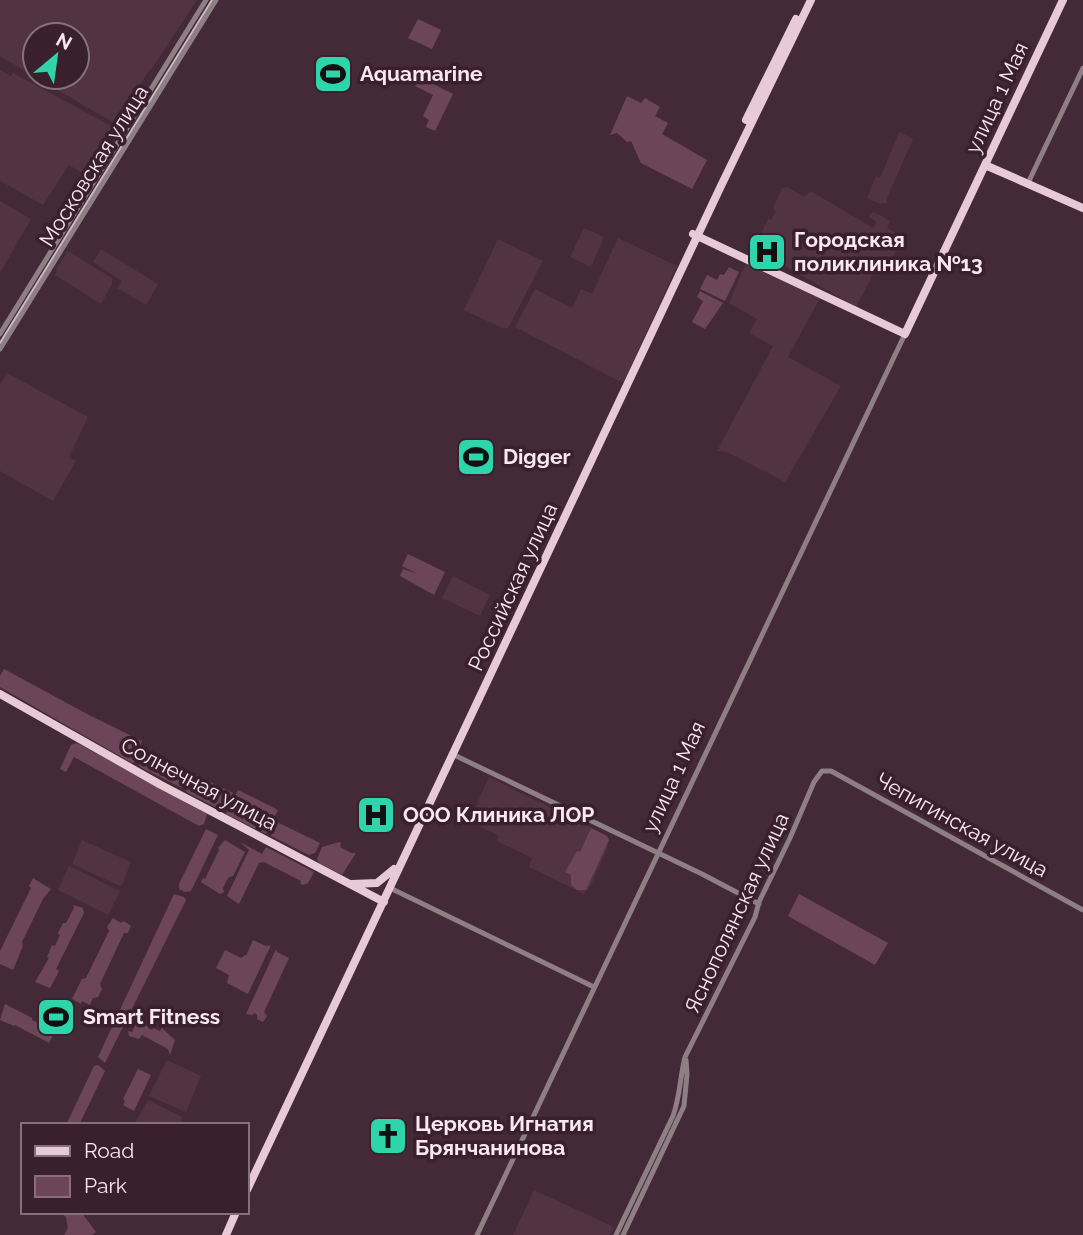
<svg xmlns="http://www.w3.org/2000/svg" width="1083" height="1235" font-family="Raleway,sans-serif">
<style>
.built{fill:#523342;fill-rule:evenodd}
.green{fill:#6c4658}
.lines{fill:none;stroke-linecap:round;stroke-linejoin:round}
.minor{stroke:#8d7f84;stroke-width:5}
.major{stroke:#e7cad6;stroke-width:8}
.tram{stroke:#cdb9c1;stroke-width:2}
.labels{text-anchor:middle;stroke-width:7;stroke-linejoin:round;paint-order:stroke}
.poi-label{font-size:21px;font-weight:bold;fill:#fae8ef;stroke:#39202c;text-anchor:start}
.street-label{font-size:21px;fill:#fae8ef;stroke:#39202c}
</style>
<rect width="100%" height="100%" fill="#442a36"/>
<path class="built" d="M0,0H197L151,70L150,69L137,90L134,89L114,123L0,56ZM35,35H77V77H35Z
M0,70L11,76L13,73L113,127L100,148L103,151L89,177L69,165L43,205L0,181Z
M899,132L913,139L886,200L888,203L880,204L867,198L876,176L880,178Z
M787,187L804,197L811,191L873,228L877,222L869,217L873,212L880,215L890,221L887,228L904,238L890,262L880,261L856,307L770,257L768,254L770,250L766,247L760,258L751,254L768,219L771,220L776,211L773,208L782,188Z
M0,201L31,219L0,273Z
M584,228L604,237L591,267L570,257Z
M618,238L677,266L623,383L515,327L535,289L572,308L581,289L592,294Z
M498,239L543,261L508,328H502L464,310Z
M101,249L158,284L146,305L117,288L122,281L93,262Z
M68,251L112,278V284L101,304L55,275L58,270L56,269Z
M746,263L820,298L788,357L841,386L785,482L727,452L717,451L773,346L749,333L757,319L729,303Z
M7,373L88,417L69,457L76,461L53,501L0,471V384Z
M453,576L490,595L480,616L442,598Z
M489,777L608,836L607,849L591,885L584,894L529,867L532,858L497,841L499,836L469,821Z
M82,840L131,862L122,885L120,886L72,864Z
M69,866L120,891L108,915L58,890Z
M167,1060L201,1076L186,1112L149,1096Z
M148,1100L182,1117L180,1125H134Z
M534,1190L614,1227L610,1235H513Z"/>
<path class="green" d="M418,19L441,30L432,49L408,38Z
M419,77L453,94L435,131L426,127L429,120L423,116L433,95L415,86Z
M627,96L641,103L645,98L660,107L655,116L668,123L662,134L707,160L692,189L641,163L631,141L627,142L617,133L610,135Z
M729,267L739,272L725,301L700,289L707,275L717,280L720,274L724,275Z
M700,291L723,303L705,329L692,322L703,301L697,297Z
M408,554L445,572L434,595L400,576L403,569L418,574L402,566Z
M4,669L89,715L142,741L135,762L132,763L0,687V676Z
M77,743L207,814L204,824L199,826L74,757L66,772L60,769L71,745Z
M148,751L190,772L182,788L140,767L139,765Z
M194,774L233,793L225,809L221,810L186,792Z
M238,790L278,810L266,834L226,814Z
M277,822L320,843L315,853L309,855L271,836Z
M591,828L607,836L609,840L586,890H577L571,885V875L565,872L577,851L580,852Z
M206,829L218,835L191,891L185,892L179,889V884Z
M225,840L245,852L233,876L228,878L223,888L224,892L220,894L201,882L203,878L205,879L219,850L218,848Z
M240,842L262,854L266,847L314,872L308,883L303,885L300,884L301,881L264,862L259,863L239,904L227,896L249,850Z
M339,842L341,843L340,847L351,853H356L342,875L319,863L317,859L322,847Z
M33,878L51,889L43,899L22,942L23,946L13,970L0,964V951L31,888L29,886Z
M174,894L184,897L186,900L105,1063L98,1057Z
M799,894L888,943L875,965L788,916Z
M73,905L83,908L84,913L56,969L59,971L50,988L35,982L49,958L47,957L52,945L55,946L60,935L58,933L63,923H66L74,908Z
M113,918L121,923L124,921L131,926L128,933H124L100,984L102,989L98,997L93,998L90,1005L82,1001L81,1004L72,999L82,979L86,978L109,931L107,927Z
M253,940L266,946L271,945L248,994L227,983L229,975L216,968L225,950L241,958L247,954Z
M276,949L277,952L289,958L264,1012L267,1016L263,1022L257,1019V1015L254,1013L253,1015L246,1014Z
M5,1004L32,1018V1020L50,1029L51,1027L56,1029L49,1043L15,1025L14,1026L0,1020Z
M138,1017L150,1022L148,1028L152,1030L153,1028L160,1031L162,1028L175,1040L170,1055L168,1049L142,1035L139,1039L129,1036L128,1031L132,1032L136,1023L135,1018Z
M98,1065L105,1071L79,1125H66L94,1066Z
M138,1069L151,1075L134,1111L123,1105L125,1101L123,1099Z
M65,1212H81L96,1232L92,1235H64L68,1228L66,1217L63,1215Z"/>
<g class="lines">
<path class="minor" d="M1028,183L1083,68
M0,334L206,0
M0,349L216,0
M452,754L702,874L759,904
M390,888L594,987
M477,1235L905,334
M616,1235L673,1116C680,1097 680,1077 685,1057L755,917L759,902L790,838L814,782L822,771H831L1083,910
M623,1235L684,1106L687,1074L686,1060"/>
<path class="major" d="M746,120L796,19
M985,165L1083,208
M693,234L905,334L1063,0
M0,694L161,785L384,902
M352,884L377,883L394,869
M247,1190L720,188L811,0
M226,1235L236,1212"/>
<path class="tram" d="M0,343L212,0"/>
</g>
<defs>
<symbol id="stadium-square" viewBox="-11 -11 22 22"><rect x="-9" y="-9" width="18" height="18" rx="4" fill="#2ed4aa" stroke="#39202c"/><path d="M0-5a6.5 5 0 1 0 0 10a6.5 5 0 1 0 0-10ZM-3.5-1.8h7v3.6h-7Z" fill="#111"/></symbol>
<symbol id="hospital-square" viewBox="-11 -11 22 22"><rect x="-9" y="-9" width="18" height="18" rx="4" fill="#2ed4aa" stroke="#39202c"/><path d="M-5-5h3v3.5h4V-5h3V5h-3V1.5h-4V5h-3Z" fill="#111"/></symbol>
<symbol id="church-square" viewBox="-11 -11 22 22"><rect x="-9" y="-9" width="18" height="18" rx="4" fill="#2ed4aa" stroke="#39202c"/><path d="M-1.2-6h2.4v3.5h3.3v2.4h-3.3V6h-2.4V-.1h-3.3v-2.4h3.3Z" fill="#111"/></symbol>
</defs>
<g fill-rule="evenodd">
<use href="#stadium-square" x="311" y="52" width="44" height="44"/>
<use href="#hospital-square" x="745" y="230" width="44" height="44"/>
<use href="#stadium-square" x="454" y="435" width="44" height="44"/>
<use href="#hospital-square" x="354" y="793" width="44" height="44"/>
<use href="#stadium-square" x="34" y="995" width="44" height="44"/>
<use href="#church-square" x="366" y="1114" width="44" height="44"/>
</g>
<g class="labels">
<g class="poi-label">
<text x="360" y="81">Aquamarine</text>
<text x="794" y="247">Городская<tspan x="794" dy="24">поликлиника №13</tspan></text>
<text x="503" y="464">Digger</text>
<text x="403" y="822">ООО Клиника ЛОР</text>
<text x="83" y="1024">Smart Fitness</text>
<text x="415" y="1131">Церковь Игнатия<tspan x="415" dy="24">Брянчанинова</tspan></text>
</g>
<g class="street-label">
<text transform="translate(997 98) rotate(-65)" y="7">улица 1 Мая</text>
<text transform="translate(94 166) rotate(-58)" y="7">Московская улица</text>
<text transform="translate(513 587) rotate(-65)" y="7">Российская улица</text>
<text transform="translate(674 777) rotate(-65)" y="7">улица 1 Мая</text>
<text transform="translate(199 784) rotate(28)" y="7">Солнечная улица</text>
<text transform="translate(962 825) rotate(29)" y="7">Чепигинская улица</text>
<text transform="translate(737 913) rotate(-65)" y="7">Яснополянская улица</text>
</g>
</g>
<rect x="21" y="1123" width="228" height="91" fill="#39202c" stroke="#86707a" stroke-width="2"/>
<rect x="35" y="1146" width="35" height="10" fill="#e7cad6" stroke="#86707a" stroke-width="2"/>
<text x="84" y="1158" font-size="21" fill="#fae8ef">Road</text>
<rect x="35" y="1176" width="35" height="21" fill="#6c4658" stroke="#86707a" stroke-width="2"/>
<text x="84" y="1193" font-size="21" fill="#fae8ef">Park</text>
<g transform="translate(56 56) rotate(29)"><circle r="33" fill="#39202c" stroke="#86707a" stroke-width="2"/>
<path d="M0-5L12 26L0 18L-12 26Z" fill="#2ed4aa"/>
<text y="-10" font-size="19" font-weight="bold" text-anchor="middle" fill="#fae8ef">N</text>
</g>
</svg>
